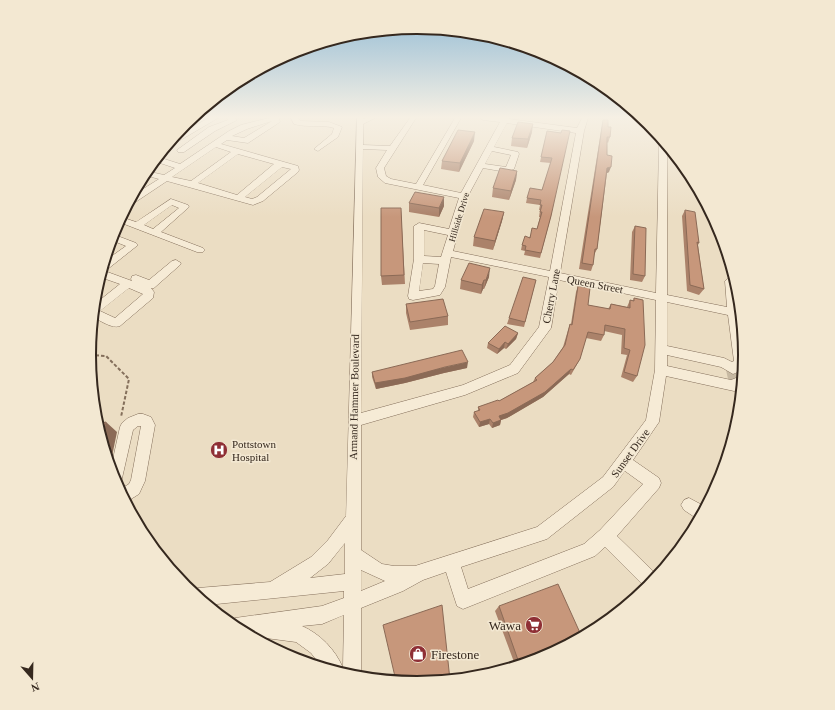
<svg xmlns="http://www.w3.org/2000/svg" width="835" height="710" font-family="Georgia,serif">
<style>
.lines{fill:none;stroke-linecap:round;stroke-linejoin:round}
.minor-tunnel{stroke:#c7b9a2;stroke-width:14;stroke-dasharray:14 6;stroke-linecap:butt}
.minor-casing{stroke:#846f5b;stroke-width:1}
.path{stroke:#846f5b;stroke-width:2;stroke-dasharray:3.5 2;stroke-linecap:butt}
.minor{fill:#f6ebd6;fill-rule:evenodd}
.wall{fill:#ab826a}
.shaded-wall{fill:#8b6a56}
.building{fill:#c7977b;stroke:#8b6a56}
.labels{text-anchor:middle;stroke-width:3;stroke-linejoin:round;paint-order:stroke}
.far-street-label{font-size:9px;fill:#35281e;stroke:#f3e8d2}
.street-label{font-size:11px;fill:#35281e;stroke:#f3e8d2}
.poi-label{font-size:11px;fill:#35281e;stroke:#f3e8d2;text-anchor:start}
.near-poi-label{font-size:13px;fill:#35281e;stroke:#f3e8d2;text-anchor:end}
.rim{fill:none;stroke:#35281e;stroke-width:2}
</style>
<rect width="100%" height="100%" fill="#ebddc3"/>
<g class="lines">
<path class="minor-tunnel" d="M733,369L736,383"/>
<defs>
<path id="minor" d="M209,118H218L172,145H168L174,137Z
M227,118H235L237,120L215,131L184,152H178L177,150L209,127L228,120Z
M269,118H279L280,122L248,143L227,140L221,144L298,166L299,170L298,172L263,201L253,205L167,181L131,205H127L132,196L159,179L144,175L146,171L164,175L175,168L154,161L158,157L180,164L229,131L241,125ZM272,121L244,138L232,136L247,129ZM216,147L231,152L191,181L172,177ZM238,154L274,164L237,195L198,183ZM282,167L291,169L257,197L252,199L245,197Z
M291,118H298L301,121L329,122L342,127L338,137L318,151L314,149L332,134L334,128C321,124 307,128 294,124Z
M357,118H363L364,119L366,118H375L363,124V145L390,146L410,118H416L384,168L386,176L391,179L416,184L455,118H461L423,185L461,193L500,122L483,120L480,118H509V119L577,128L582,118H588L584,131L560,273L656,293L659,144L665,142L668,146H667V295L727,307L725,281L734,274C737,284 737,298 739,309L741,310L742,318H740C742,334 754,367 733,374L721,367L667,355V366L731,380L736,378L740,379L742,383L738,390L734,391L666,376L659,422L633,460L659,478L661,483L659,488L617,536L658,576L647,589L605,547L595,556L463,609L457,606L446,572L423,580L403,591L361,608V677L322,667L311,653L296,642L258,637L251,634H247L228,622L235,618L322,606L344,598V591L207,605L192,592L198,588L270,582L311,557L328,540L346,516ZM507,123L576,133L550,271L453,251L468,196L483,168L506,172L514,169L519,154L518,152L494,147ZM363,149L387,150L376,168L378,177L385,183L459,198L449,229L419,223L414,226V259L408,296L409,299L413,300L440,295L445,287L451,257L549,277L539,327L510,365L463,385L361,413ZM492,151L511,155L506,167L485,164ZM424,230L448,235L441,257L424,256ZM423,263L439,264L435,286L433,289L419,291ZM559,280L656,300L655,370L646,420L603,477L537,527L415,566H394L382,564L361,550V425L465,395L518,373L551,328ZM667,302L728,315L734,361L732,362L724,358L667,346ZM625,471L643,484L600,530L584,544L468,589L461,567L547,539L613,487ZM345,543V574L310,578L328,564ZM361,570L385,581L361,591ZM344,615L343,668C335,649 320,634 302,626L322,624Z
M171,199L188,205L189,207L161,232L203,248L205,250L203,252H197L119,222L121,217L136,222ZM172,205L179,208L153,229L144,225Z
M115,235L136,243L138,245L109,268L103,269L105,261L126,246L116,242L110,244L113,236Z
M176,260L181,263L180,265L154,288H151L154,292L153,298L120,326C112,329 101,321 93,317L95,304L120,284L100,277L102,270L132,281L131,279L132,276L136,275L149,280L172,261ZM129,288L143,294L115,318L100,311Z
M143,414L151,417L155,425L145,481L139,494L131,499L129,503L127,504L119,490L129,484L131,480L141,426H138L133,430L120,487L118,488L111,468L120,427L122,423L128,418L138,414Z
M689,498L706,507L699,520L684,510L681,505L684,500Z"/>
</defs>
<use href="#minor" class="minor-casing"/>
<path class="path" d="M90,355L106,356L129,379L121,417"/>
<use href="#minor" class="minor"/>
</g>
<path class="wall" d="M603,120L608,127L610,137L608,143L607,142V155L609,172L607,173L597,249L594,255L593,265L591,271L579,269L602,125Z
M547,131L561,133L551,216L540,258L524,255L525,251L521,250L522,245L537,229L540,217H539L540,210H539L540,205L526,203L527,198L542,190L551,163L540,162Z
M532,132L527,148L511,146L512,138Z
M474,141L459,172L441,169L442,161Z
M517,171L516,180L509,200L492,197L493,188Z
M409,203L444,206L439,217L409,212Z
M401,208L405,284L382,285L381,276Z
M685,210L699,243L698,245L704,289L699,295L687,291L682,216Z
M504,212L502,221L493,250L473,246L474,237Z
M635,226L645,276L642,282L630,280L632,232Z
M489,277L484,289H483L481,294L460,289L461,280Z
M536,280L524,327L507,324L509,318Z
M578,286L588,305L608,309L611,304L627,307L630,300L633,301L634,298L637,376L633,382L621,377L627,355L621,354L622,335L604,331V335L601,341L586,338L580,359L571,375L569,374L543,397L507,418L501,420L500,425L492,428L489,424L479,427L473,417L474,412L478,411V407L499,401L533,382L535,378L553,362L563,347L568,330L570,324H571L576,292Z
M738,289H739V291L740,302L739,301Z
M406,304L448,316V325L410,330L406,313Z
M518,333L516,339L506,349L504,348L497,354L487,348L488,343Z
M467,368L444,373L405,383L376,389L372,377V372Z
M499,606L581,635L514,662L495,611Z"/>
<path class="shaded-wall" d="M533,124L532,132L527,148L528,139Z
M475,132L474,141L459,172L460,163Z
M611,167L609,172L605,174L607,168Z
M517,171L516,180L509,200L511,191Z
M444,197V206L439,217V208Z
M504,212L502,221L493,250L495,241Z
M490,268L489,277L484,289L486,280Z
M484,280L483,289L481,294L482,285Z
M518,333L516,339L506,349L508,344Z
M505,342L504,348L497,354L499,349Z
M468,362L467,368L444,373L405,383L376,389L375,383Z
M571,369L569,374L543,397L507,418L498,421L499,416Z
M490,419L489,424L479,427L480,422Z
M501,420L500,425L492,428L493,423Z
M106,422L117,432L110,466L102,440Z
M581,635L573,639L514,662L518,660Z"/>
<path class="building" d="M603,120H608V127H611L610,137H607V155L612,156L611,167L607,168L597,249H595L593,265L582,263Z
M518,122L533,124L528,139L512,138Z
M458,130L475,132L460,163L442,161Z
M562,130L570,131L551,216L541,253L525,250L526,246L522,245L525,236L530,238L532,228L537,229L542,212H540L542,205H540L541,200L527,198L530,188L542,190L552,158L541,157L547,131L561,133Z
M500,168L517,171L511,191L493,188Z
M415,192L444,197L439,208L409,203Z
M381,208H401L404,275L381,276Z
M484,209L504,212L495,241L474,237Z
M685,210L695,212L699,243L697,242L704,289L690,285Z
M635,226L646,228L645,276L633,274Z
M469,263L490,268L486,280H484L482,285L461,280Z
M523,277L536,280L525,322L509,318Z
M578,286L590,288L588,305L610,309L611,304L630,308V300L634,301V298L643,300L645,345L637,376L624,372L630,350L624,348L625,329L605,325L604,335L588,332L580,359L573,370L571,369L545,392L508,413L499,416L501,420L493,423L490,419L480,422L474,412L480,410L478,407L498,400L499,401L537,380L535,378L553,362L565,345L570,324L572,325Z
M443,299L448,316L410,322L406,304Z
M505,326L518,333L508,344L505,342L499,349L488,343Z
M462,350L468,362L445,367L405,378L375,383L372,372Z
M106,422L102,440L97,424Z
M558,584L581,635L518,660L499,606Z
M442,605L450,680L417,683L396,681L383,625Z"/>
<linearGradient id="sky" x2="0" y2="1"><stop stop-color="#8db8d4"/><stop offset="0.54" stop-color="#f6f0e4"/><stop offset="1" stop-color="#f6f0e4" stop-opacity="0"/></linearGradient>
<rect width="835" height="217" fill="url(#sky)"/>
<defs>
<symbol id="hospital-disc" viewBox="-11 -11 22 22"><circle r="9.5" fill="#8f2f35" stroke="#f3e8d2"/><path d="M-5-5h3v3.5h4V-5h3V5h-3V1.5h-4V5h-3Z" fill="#fff"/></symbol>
<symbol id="supermarket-disc" viewBox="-11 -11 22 22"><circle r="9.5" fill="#8f2f35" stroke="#f3e8d2"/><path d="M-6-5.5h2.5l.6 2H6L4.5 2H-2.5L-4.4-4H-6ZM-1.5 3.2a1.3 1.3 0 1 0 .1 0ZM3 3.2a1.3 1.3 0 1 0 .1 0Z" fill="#fff"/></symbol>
<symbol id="shop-disc" viewBox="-11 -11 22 22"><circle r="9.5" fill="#8f2f35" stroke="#f3e8d2"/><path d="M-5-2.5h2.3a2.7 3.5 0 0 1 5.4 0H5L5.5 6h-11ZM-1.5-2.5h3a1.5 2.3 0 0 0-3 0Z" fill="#fff"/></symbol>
</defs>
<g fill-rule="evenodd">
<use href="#hospital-disc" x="209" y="440" width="20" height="20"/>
<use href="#supermarket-disc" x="524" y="615" width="20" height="20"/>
<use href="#shop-disc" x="408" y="644" width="20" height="20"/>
</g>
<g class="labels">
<g class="far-street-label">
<text transform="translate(459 217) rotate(-73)" y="3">Hillside Drive</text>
</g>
<g class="street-label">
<text transform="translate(595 284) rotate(11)" y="4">Queen Street</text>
<text transform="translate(551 296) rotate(-79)" y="4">Cherry Lane</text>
<text transform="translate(354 397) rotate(-89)" y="4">Armand Hammer Boulevard</text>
<text transform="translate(630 453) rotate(-54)" y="4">Sunset Drive</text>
</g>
<g class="poi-label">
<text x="232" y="448">Pottstown<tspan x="232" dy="13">Hospital</tspan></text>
</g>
<g class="near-poi-label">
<text x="521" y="630">Wawa</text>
<text x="431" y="659" text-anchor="start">Firestone</text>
</g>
</g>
<path d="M0 0H835V710H0ZM96 355a321 321 0 1 1 642 0a321 321 0 1 1-642 0Z" fill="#f3e8d2" fill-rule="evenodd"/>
<path class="rim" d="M96 355a321 321 0 1 1 642 0a321 321 0 1 1-642 0Z"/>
<g transform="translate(32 678) rotate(160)" stroke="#f3e8d2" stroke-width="3" paint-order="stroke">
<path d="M0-3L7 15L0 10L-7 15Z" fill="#35281e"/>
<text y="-6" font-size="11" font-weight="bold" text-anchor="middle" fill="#35281e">N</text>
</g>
</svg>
